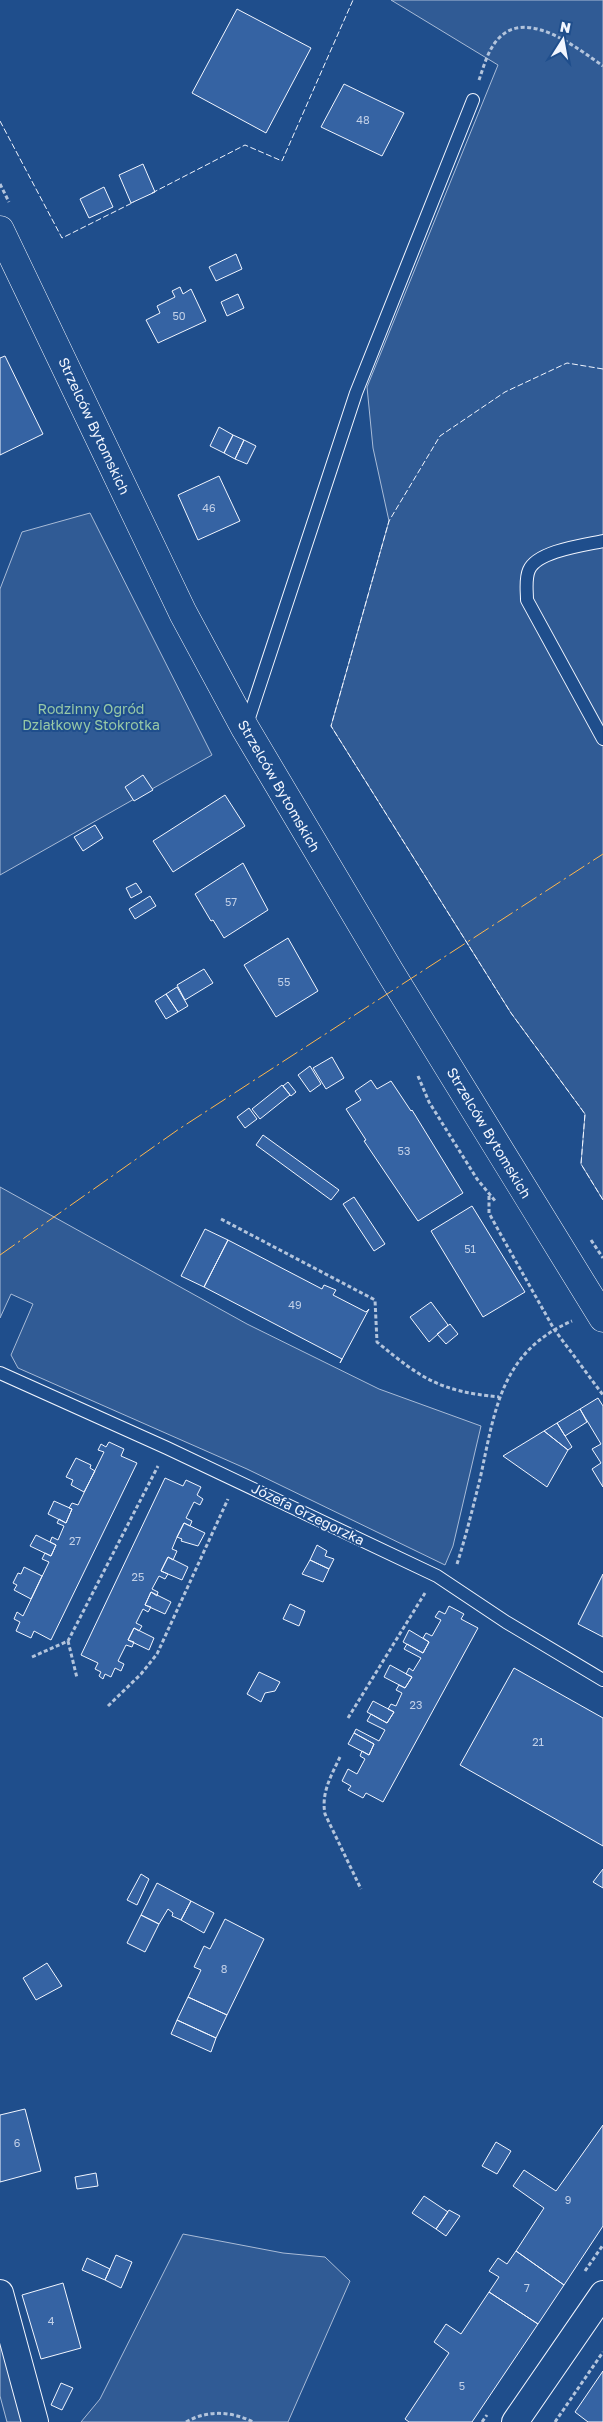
<svg xmlns="http://www.w3.org/2000/svg" width="603" height="2422" font-family="'Golos Text',sans-serif">
<style>
.built{fill:#305b95;stroke:#a8bbd7}
.building{fill:#3563a3;stroke:#f2f6ff}
.lines{fill:none;stroke-linecap:round;stroke-linejoin:round}
.lane-casing{stroke:#f2f6ff;stroke-width:14}
.street-casing{stroke:#f2f6ff;stroke-width:28}
.secondary-casing{stroke:#f2f6ff;stroke-width:29}
.path{stroke:#b3c4dc;stroke-width:3;stroke-dasharray:4 2.5;stroke-linecap:butt}
.lane{stroke:#1f4e8c;stroke-width:12}
.street{stroke:#1f4e8c;stroke-width:26}
.secondary{stroke:#1f4e8c;stroke-width:28}
.fence{stroke:#f2f6ff;stroke-width:1;stroke-dasharray:6 2.5;stroke-linecap:butt}
.power{stroke:#ffb74d;stroke-width:1;stroke-dasharray:18 4 2.5 4;stroke-linecap:butt}
.labels{text-anchor:middle;stroke-width:4;stroke-linejoin:round;paint-order:stroke}
.number-label{font-size:11px;fill:#c3d1e8}
.street-label{font-size:14px;fill:#f2f6ff;stroke:#1f4e8c}
.park-label{font-size:14px;fill:#97c8a6;stroke:#1f4e8c}
</style>
<rect width="100%" height="100%" fill="#1f4e8c"/>
<path class="built" d="M391,0H603V1200L581,1164L585,1114L511,1013L331,726L389,521L373,448L367,387L498,65Z
M90,513L212,755L0,875V589L22,532Z
M0,1187L247,1324L379,1389L481,1426L453,1546L445,1565L247,1469L18,1368L11,1355L33,1304L11,1294L0,1318Z
M183,2234L283,2253L325,2257L350,2281L288,2422H81L100,2399Z
M0,2328L23,2422H7L0,2396Z"/>
<path class="building" d="M237,9L311,48L266,133L192,93Z
M344,84L404,113L382,156L321,127Z
M143,164L155,192L131,203L119,175Z
M104,187L113,207L89,218L80,199Z
M236,254L242,269L216,281L209,267Z
M180,287L183,294L191,289L206,321L158,343L146,320L160,313L157,306L175,297L172,291Z
M238,294L244,308L227,316L221,302Z
M5,356L43,434L0,455V358Z
M219,427L233,435L224,453L210,446Z
M233,435L244,440L235,459L224,453Z
M244,440L256,446L247,464L235,459Z
M219,476L240,521L198,540L178,495Z
M143,775L153,790L134,801L125,787Z
M225,795L245,826L173,872L153,841Z
M95,825L103,838L83,851L74,837Z
M243,863L268,910L224,938L213,920L211,921L195,894Z
M136,883L142,892L131,898L126,888Z
M150,896L156,906L135,919L129,909Z
M288,938L318,991L276,1017L244,965Z
M204,969L213,983L185,1000L177,985Z
M177,987L188,1006L178,1012L166,994Z
M166,994L178,1012L166,1019L155,1001Z
M332,1057L344,1078L326,1089L313,1068Z
M310,1066L321,1084L310,1092L298,1075Z
M371,1080L377,1089L391,1081L411,1111L412,1110L463,1193L418,1221L364,1141L366,1140L346,1109L361,1100L355,1091Z
M288,1082L296,1092L291,1096L283,1086Z
M282,1085L290,1095L260,1119L252,1109Z
M249,1108L257,1119L245,1128L237,1117Z
M263,1135L339,1190L331,1200L256,1145Z
M354,1197L385,1244L374,1251L343,1204Z
M472,1206L525,1292L483,1317L431,1231Z
M205,1229L228,1240L204,1287L181,1276Z
M228,1240L322,1289L324,1285L336,1290L333,1295L366,1312L369,1309L340,1363L342,1359L204,1287Z
M431,1302L448,1325L429,1342L410,1317Z
M450,1324L458,1334L446,1344L437,1334Z
M598,1398L603,1406V1487L592,1469L601,1463L592,1449L601,1444L580,1409Z
M580,1409L587,1422L565,1436L557,1423Z
M557,1423L572,1447L568,1450L544,1431Z
M544,1431L568,1450L547,1487L503,1456Z
M109,1442L124,1449L121,1456L137,1463L51,1640L34,1631L31,1638L16,1631L20,1622L14,1619L17,1612L23,1616L49,1562L42,1559L45,1553L51,1556L56,1545L50,1542L52,1537L58,1540L64,1526L57,1523L59,1519L66,1523L72,1509L69,1508L72,1503L78,1505L104,1452L98,1450L101,1444L106,1447Z
M76,1458L91,1465L90,1468L95,1471L84,1492L71,1485L73,1480L66,1477Z
M165,1478L183,1486L186,1480L201,1487L197,1495L203,1499L200,1505L194,1502L186,1518L192,1521L190,1526L184,1523L177,1537L172,1549L177,1551L173,1560L168,1557L161,1571L168,1574L165,1579L159,1576L152,1589L158,1592L157,1596L151,1592L145,1605L151,1607L148,1612L143,1609L136,1623L142,1626L139,1631L134,1628L128,1640L134,1642L132,1647L126,1645L118,1661L124,1664L121,1671L115,1668L111,1677L105,1674L103,1679L99,1676L101,1672L95,1669L98,1663L81,1655Z
M54,1501L72,1509L66,1523L48,1514Z
M184,1523L205,1533L198,1546L181,1541L182,1539L177,1537Z
M36,1535L56,1545L51,1556L30,1546Z
M317,1545L327,1551L325,1556L334,1559L329,1569L310,1560Z
M168,1557L188,1567L182,1580L161,1571Z
M310,1560L329,1569L323,1582L302,1574Z
M24,1567L42,1576L31,1599L14,1590L17,1585L13,1583L18,1573L21,1574Z
M603,1574V1637L578,1624Z
M151,1592L171,1602L165,1614L145,1605Z
M290,1604L305,1611L299,1626L283,1619Z
M449,1606L464,1614L461,1619L478,1628L383,1802L366,1793L363,1798L348,1790L351,1786L342,1781L348,1769L357,1774L365,1759L360,1756L362,1751L369,1755L374,1744L354,1733L356,1729L379,1741L385,1730L367,1721L371,1714L387,1723L394,1712L388,1709L391,1704L396,1706L402,1693L396,1690L399,1685L405,1688L412,1677L406,1674L409,1668L413,1671L421,1658L404,1649L407,1644L423,1653L429,1642L423,1638L426,1633L432,1636L441,1620L435,1617L439,1611L445,1614Z
M134,1628L154,1638L149,1650L128,1640Z
M409,1630L429,1642L423,1653L403,1642Z
M390,1665L412,1677L405,1688L384,1677Z
M514,1668L603,1718V1846L460,1765Z
M259,1672L280,1682L275,1691L265,1693L261,1702L247,1694Z
M373,1701L394,1712L387,1723L367,1712Z
M354,1733L374,1744L369,1755L348,1744Z
M603,1869V1888L593,1882Z
M141,1874L149,1879L137,1905L127,1900Z
M157,1883L191,1901L181,1920L172,1916L173,1913L168,1909L159,1924L141,1915Z
M191,1901L214,1913L204,1933L181,1920Z
M141,1915L159,1924L145,1952L127,1943Z
M225,1919L264,1939L227,2015L188,1997L201,1970L194,1967L204,1946L210,1949Z
M47,1963L62,1986L36,2000L23,1978Z
M188,1997L227,2015L216,2038L177,2020Z
M177,2020L216,2038L211,2052L171,2034Z
M25,2109L41,2171L0,2182V2115Z
M603,2125V2226L564,2285L516,2251L544,2208L513,2186L524,2170L556,2191Z
M496,2142L511,2151L497,2174L482,2166Z
M96,2173L98,2186L77,2189L75,2177Z
M424,2196L448,2212L436,2229L412,2213Z
M449,2210L460,2216L446,2236L436,2229Z
M516,2251L564,2285L538,2324L489,2292L499,2277L489,2271L498,2258L507,2264Z
M116,2255L132,2262L121,2288L105,2280Z
M87,2258L110,2269L105,2280L82,2270Z
M63,2283L81,2348L41,2359L22,2295Z
M489,2292L538,2324L472,2422H409L405,2419L449,2353L434,2342L446,2324L461,2334Z
M603,2371V2422H588L575,2412Z
M61,2383L73,2388L62,2410L51,2405Z"/>
<g class="lines">
<defs>
<path id="lane" d="M603,541C584,545 537,551 529,570C525,579 527,591 527,600L603,739
M246,727L356,393L473,100
M0,1373L167,1448L437,1576L506,1622L603,1680"/>
<path id="street" d="M0,2293L35,2422
M515,2422L603,2294"/>
<path id="secondary" d="M0,230L183,613L245,728L390,972L603,1318"/>
</defs>
<use href="#lane" class="lane-casing"/>
<use href="#street" class="street-casing"/>
<use href="#secondary" class="secondary-casing"/>
<path class="path" d="M479,80C484,66 488,49 499,38C528,8 578,49 603,66
M0,184L9,202
M418,1076L429,1102L477,1179L496,1202
M489,1196V1213L501,1235L554,1329L603,1395
M221,1219L375,1300L377,1342C422,1379 439,1391 499,1397
M591,1240L603,1258
M457,1564C466,1536 473,1507 480,1479C495,1411 500,1352 572,1321
M68,1641L77,1678
M32,1657L68,1641L158,1466
M108,1706L141,1674L157,1654L228,1499
M348,1718L425,1593
M340,1757C331,1776 321,1793 325,1814L361,1889
M585,2271L603,2245
M186,2422C207,2410 231,2411 253,2422
M482,2422L487,2415
M555,2422L603,2352"/>
<use href="#lane" class="lane"/>
<use href="#street" class="street"/>
<use href="#secondary" class="secondary"/>
<path class="fence" d="M0,121L62,238L134,202
M152,193L245,145L282,161L353,0
M603,369L567,363L505,392L440,436L389,521L331,726L511,1013L585,1114L581,1164L603,1200"/>
<path class="power" d="M0,1255L179,1129L603,854"/>
</g>
<g class="labels">
<g class="number-label">
<text x="363" y="124">48</text>
<text x="179" y="320">50</text>
<text x="209" y="512">46</text>
<text x="231" y="906">57</text>
<text x="284" y="986">55</text>
<text x="404" y="1155">53</text>
<text x="470" y="1253">51</text>
<text x="295" y="1309">49</text>
<text x="75" y="1545">27</text>
<text x="138" y="1581">25</text>
<text x="416" y="1709">23</text>
<text x="538" y="1746">21</text>
<text x="224" y="1973">8</text>
<text x="17" y="2147">6</text>
<text x="568" y="2204">9</text>
<text x="527" y="2292">7</text>
<text x="51" y="2325">4</text>
<text x="462" y="2390">5</text>
</g>
<g class="street-label">
<text transform="translate(94 426) rotate(65)" y="5">Strzelców Bytomskich</text>
<text transform="translate(279 786) rotate(60)" y="5">Strzelców Bytomskich</text>
<text transform="translate(489 1133) rotate(59)" y="5">Strzelców Bytomskich</text>
<text transform="translate(308 1514) rotate(26)" y="5">Józefa Grzegorzka</text>
</g>
<g class="park-label">
<text x="91" y="714">Rodzinny Ogród<tspan x="91" dy="16">Działkowy Stokrotka</tspan></text>
</g>
</g>
<g transform="translate(563 40) rotate(11)" stroke="#1f4e8c" stroke-width="4" paint-order="stroke">
<path d="M0-4L9 19L0 12L-9 19Z" fill="#f2f6ff"/>
<text y="-8" font-size="14" font-weight="bold" text-anchor="middle" fill="#f2f6ff">N</text>
</g>
</svg>
